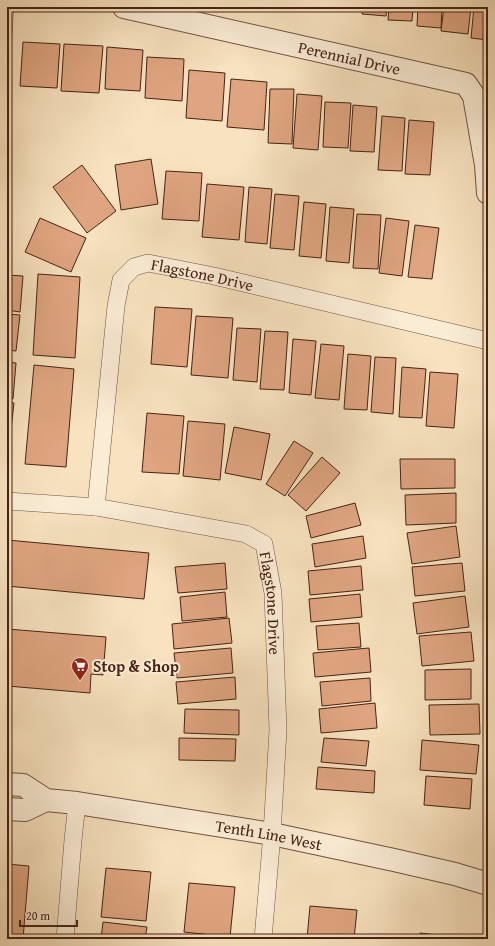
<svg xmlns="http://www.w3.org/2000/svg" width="495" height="946" font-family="'Gentium Book Plus',serif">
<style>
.building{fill:#dfa580;stroke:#462316}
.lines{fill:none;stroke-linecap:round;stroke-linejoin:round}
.service-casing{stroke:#725340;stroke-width:10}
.minor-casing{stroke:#725340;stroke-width:18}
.tertiary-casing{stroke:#725340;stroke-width:24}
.service{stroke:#faecd5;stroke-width:9}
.minor{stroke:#faecd5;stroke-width:17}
.tertiary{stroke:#faecd5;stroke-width:22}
.labels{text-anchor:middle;stroke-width:4;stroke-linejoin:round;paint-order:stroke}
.street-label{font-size:16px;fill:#462316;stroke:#faecd5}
.poi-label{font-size:16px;font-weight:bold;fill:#462316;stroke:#faecd5;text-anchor:start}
</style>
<rect width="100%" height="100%" fill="#f8e2bf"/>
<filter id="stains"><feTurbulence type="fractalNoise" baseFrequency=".005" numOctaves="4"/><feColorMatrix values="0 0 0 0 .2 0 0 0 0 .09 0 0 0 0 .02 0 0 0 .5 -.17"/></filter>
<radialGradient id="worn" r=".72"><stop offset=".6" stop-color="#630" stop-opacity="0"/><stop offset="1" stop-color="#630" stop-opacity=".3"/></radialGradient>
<path class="building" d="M363,7H387L386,16L362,14Z
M389,7H413L412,21L388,20Z
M418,7H442L441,28L417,26Z
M444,7H471L468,34L441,31Z
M474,7H488V40L471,38Z
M23,42L60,44L57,88L20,86Z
M64,44L103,46L99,93L61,91Z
M107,47L143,50L140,91L105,89Z
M147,57L184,59L182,101L145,98Z
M189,70L225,73L222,121L186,118Z
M231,79L267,82L264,130L227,127Z
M270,89H294L292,144L268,143Z
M297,94L322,96L318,150L293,148Z
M325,102L351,103L348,148L323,147Z
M353,105L377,107L374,152L350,151Z
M382,116L405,118L402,171L378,170Z
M409,120L434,122L430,175L405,174Z
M151,159L158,204L121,210L115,165Z
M82,165L116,211L87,233L53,187Z
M166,171L202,173L199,221L162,219Z
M207,184L244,187L239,240L202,237Z
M249,187L272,189L267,244L245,242Z
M275,194L299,196L294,250L270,248Z
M304,202L326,204L321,258L299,256Z
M330,207L354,209L349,263L326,261Z
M357,214L381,215L378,269L353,268Z
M40,218L86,238L71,272L25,252Z
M386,218L409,221L402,276L379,273Z
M415,225L439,228L432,279L408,277Z
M38,274L80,277L75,358L33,355Z
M7,275L23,276L20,312L7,310Z
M155,307L192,309L187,367L151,364Z
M7,314L20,315L16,351L7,350Z
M196,316L233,318L228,378L191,375Z
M237,328L261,329L257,382L233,380Z
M265,331L288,332L284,390L260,389Z
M293,339L316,341L311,395L289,393Z
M321,344L344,346L339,400L315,398Z
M348,354L371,356L367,410L344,409Z
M375,357L396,358L393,414L371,412Z
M7,362L16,363L13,399L7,398Z
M34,365L74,369L66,467L25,464Z
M402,367L426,369L422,418L399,417Z
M430,372L458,374L454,428L426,426Z
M7,402L14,403L10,438H7Z
M147,413L184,416L179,474L142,472Z
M188,421L225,424L220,480L183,476Z
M234,427L270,434L261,480L225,473Z
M7,440H10L9,460H7Z
M294,441L313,453L285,496L266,484Z
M322,457L340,473L306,511L288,495Z
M400,459H455V488L401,489Z
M456,493V523L406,525L405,495Z
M355,503L361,525L311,538L306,516Z
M456,526L460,557L412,564L407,533Z
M363,536L366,558L315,567L312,544Z
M7,540L149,553L144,599L7,586Z
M225,563L227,589L178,593L175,567Z
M462,563L465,591L415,596L412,567Z
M361,566L363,590L310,595L308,571Z
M225,592L227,617L182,621L180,597Z
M360,594L362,617L311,622L309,599Z
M465,596L469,627L417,634L413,603Z
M229,618L232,643L174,649L172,624Z
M359,623L361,647L318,650L316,626Z
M7,629L106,637L103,675L91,674L90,693L7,686Z
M471,632L474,661L422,666L419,636Z
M231,648L233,673L177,678L174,653Z
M369,648L371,672L315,677L313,653Z
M471,669V699L425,700V670Z
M235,677L236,699L178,704L176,682Z
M370,678L371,701L322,706L320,682Z
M375,703L377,728L321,733L319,709Z
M479,704L480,734L430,735L429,705Z
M185,709L239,710V735L184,733Z
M179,738L236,739L235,761L179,760Z
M324,738L369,741L366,766L321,762Z
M422,740L479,745L476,774L420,770Z
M318,767L375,771L374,793L316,789Z
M426,776L472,779L470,809L424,805Z
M7,864L29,866L23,939H7Z
M106,868L151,872L146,921L101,917Z
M189,883L235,887L230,937L184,932Z
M310,906L357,910L354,939H307Z
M103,922L147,927L145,939H101Z
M420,933L464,938V939H420Z"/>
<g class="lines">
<defs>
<path id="service" d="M7,37L9,7"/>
<g id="minor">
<path id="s1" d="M7,501L96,507L246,534L264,544L273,593L278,730L272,834L263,939"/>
<path id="s2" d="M96,507L116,306L121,280L134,267L148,263L214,276L488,341"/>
<path d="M65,939L73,840L77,803"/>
</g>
<g id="tertiary">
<path id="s3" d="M124,7L466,84L474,96L486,165L488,193"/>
<path id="s4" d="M7,784L23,785L46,800L77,803L272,834L394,860L455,874L488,884"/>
<path d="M7,809L25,810L46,800"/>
</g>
</defs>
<use href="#service" class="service-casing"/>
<use href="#minor" class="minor-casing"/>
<use href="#tertiary" class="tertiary-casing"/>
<use href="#service" class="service"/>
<use href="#minor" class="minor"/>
<use href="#tertiary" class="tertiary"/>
</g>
<defs>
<symbol id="supermarket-pin" viewBox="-11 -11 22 30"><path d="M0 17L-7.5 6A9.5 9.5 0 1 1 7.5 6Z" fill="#8f2418" stroke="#faecd5"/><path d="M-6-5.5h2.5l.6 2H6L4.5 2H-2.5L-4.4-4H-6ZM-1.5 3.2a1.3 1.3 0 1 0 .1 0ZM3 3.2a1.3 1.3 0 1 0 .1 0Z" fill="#fff"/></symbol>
</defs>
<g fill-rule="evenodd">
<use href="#supermarket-pin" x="70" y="656" width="20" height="27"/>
</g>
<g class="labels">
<g class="street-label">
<text dy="6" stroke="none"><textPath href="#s3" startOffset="231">Perennial Drive</textPath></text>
<text dy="6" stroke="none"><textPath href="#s2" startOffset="317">Flagstone Drive</textPath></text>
<text dy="6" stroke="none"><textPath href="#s1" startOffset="322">Flagstone Drive</textPath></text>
<text dy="6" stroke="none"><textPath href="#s4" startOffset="269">Tenth Line West</textPath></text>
</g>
<g class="poi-label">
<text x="93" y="672">Stop &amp; Shop</text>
</g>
</g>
<rect width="495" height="946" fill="none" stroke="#f8e2bf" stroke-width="24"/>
<rect x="8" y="8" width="479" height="930" fill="none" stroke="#462316" stroke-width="2"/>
<rect x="12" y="12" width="471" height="922" fill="none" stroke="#462316"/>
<path d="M20 920v6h57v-6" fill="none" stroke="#462316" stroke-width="2"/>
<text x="26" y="920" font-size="12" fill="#462316" stroke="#faecd5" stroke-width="3" paint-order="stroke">20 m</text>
<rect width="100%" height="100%" filter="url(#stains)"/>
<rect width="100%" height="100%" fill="url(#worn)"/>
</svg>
